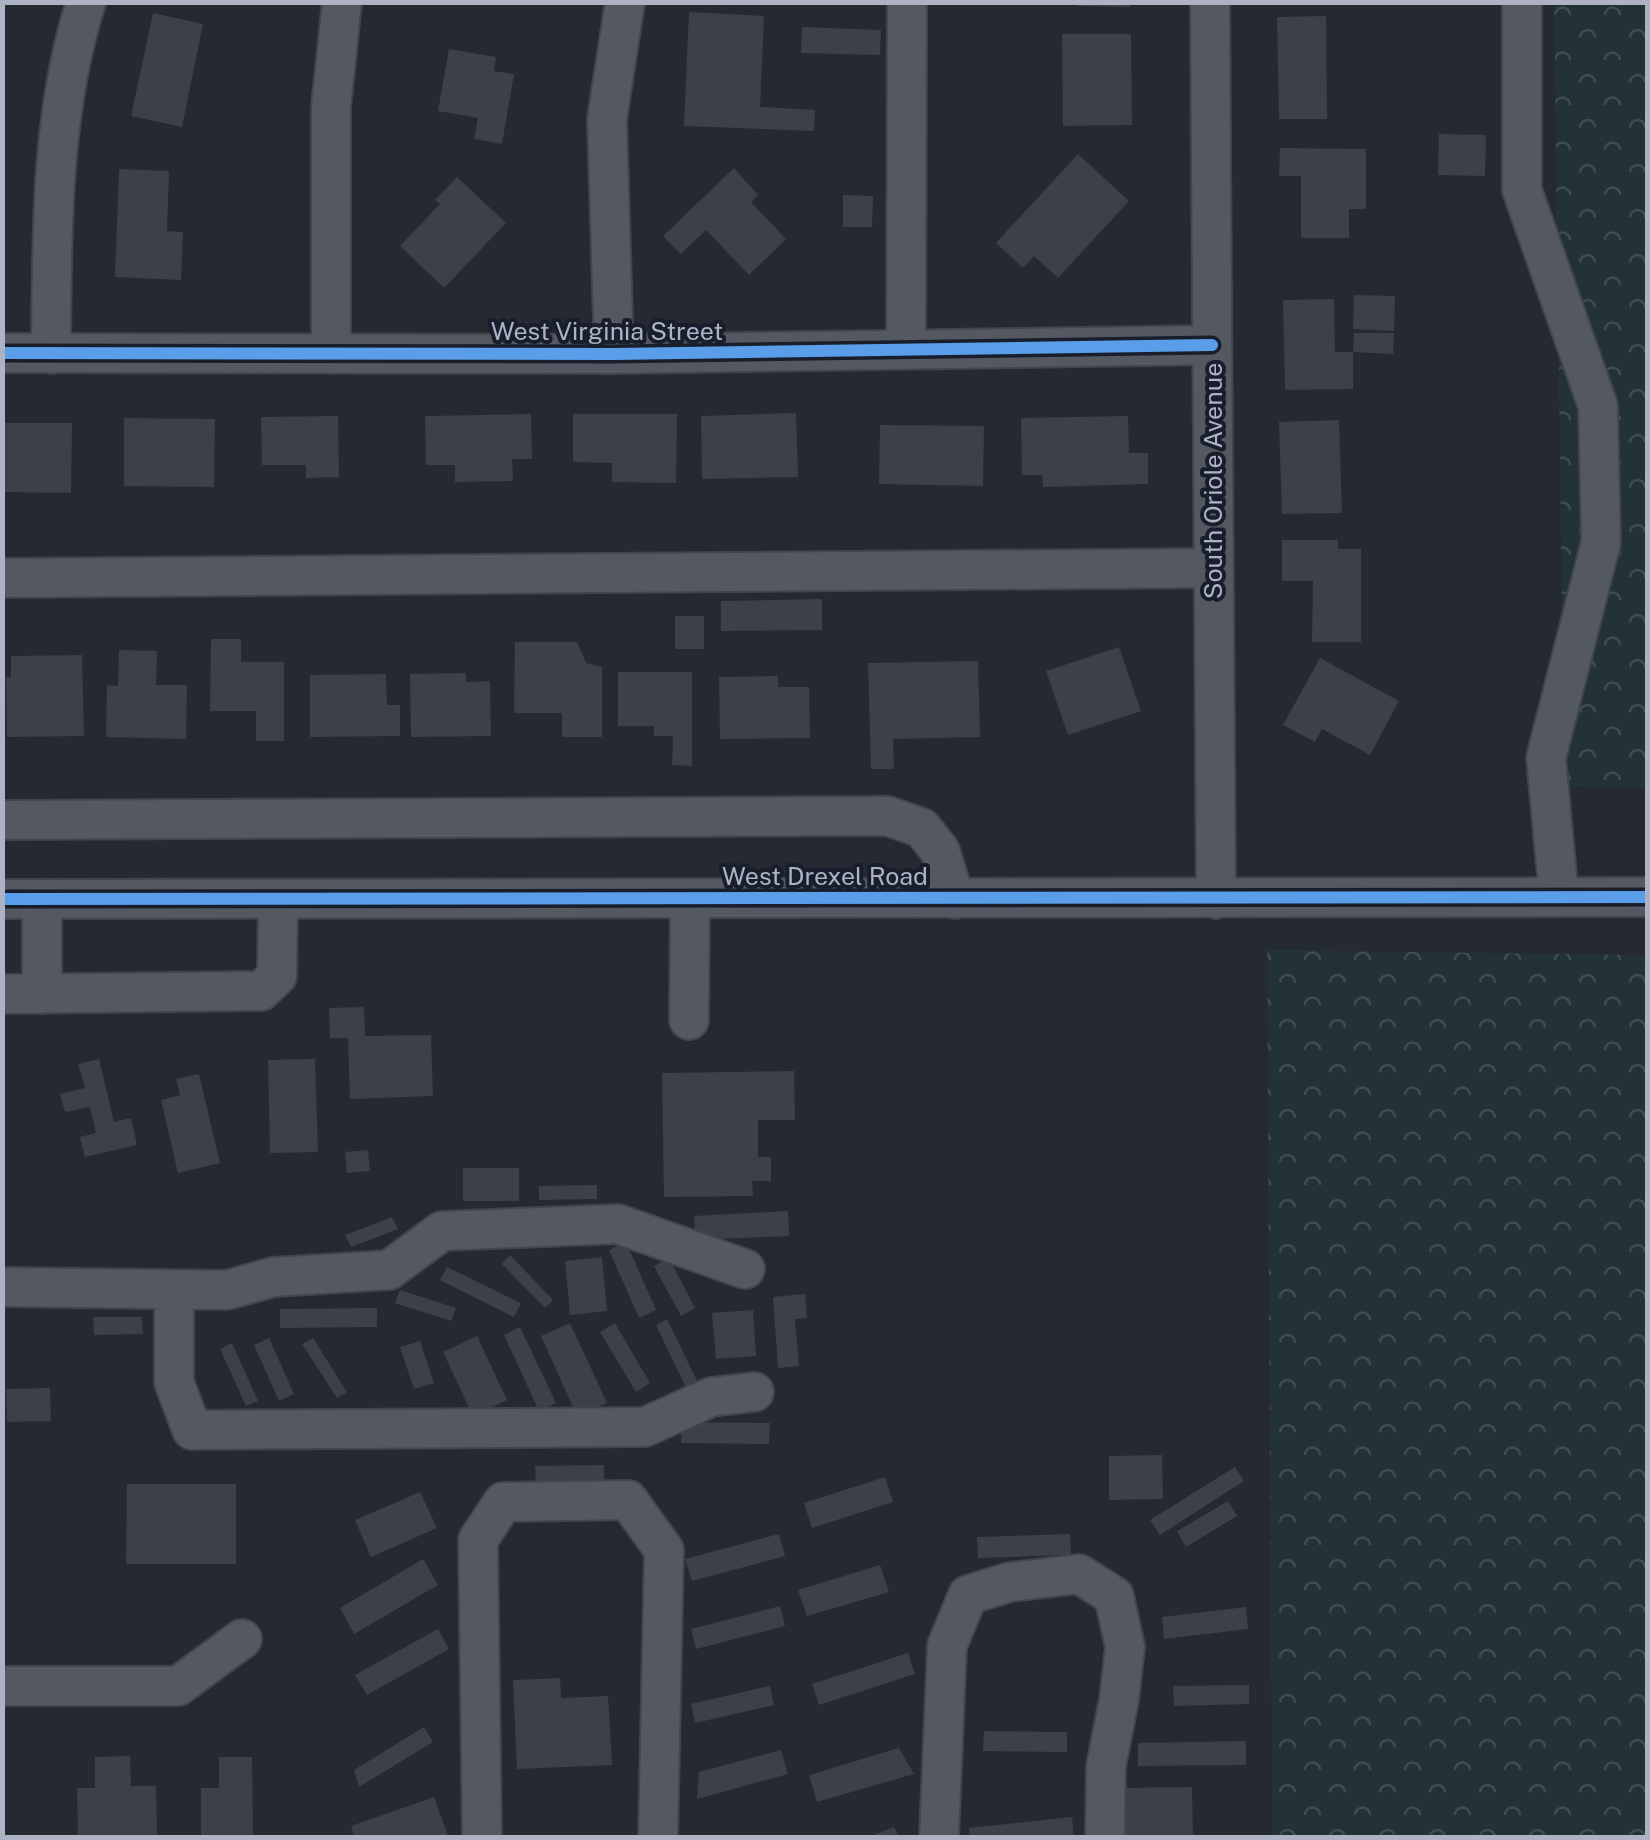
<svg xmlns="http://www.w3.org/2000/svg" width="1650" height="1840" font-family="'Public Sans',sans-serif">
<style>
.park{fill:url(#park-crowns)}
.building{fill:#3c4048}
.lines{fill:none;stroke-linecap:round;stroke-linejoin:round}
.minor-casing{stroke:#42454c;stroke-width:42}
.minor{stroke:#545860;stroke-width:38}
.cycleway-casing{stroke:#191e2c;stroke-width:19}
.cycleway{stroke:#5a9eea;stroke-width:12}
.labels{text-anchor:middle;stroke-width:8;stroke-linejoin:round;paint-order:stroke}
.street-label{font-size:25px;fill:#adb3c4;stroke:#191e2c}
</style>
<defs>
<pattern id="park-crowns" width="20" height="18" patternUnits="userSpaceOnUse" patternTransform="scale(2.5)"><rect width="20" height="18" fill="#223237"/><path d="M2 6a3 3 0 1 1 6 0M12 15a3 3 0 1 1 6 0" fill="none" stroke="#3f4d52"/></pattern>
</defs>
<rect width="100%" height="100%" fill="#252931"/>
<path class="park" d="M1554,3H1647V788L1564,786Z
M1267,950L1647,955V1837H1272Z"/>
<path class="building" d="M1078,2H1131L1130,7L1078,6Z
M689,12L764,16L760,107L815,110L814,131L684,126Z
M153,13L203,24L182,127L131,116Z
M1326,16L1327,119H1279L1277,17Z
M802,27L881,30L880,55L801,53Z
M1062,34H1131L1132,125L1063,126Z
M449,49L496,57L494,71L514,74L502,144L474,139L478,118L438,111Z
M1439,134L1486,135L1485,176L1438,175Z
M1280,148L1366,149V209H1349V238H1301V176H1279Z
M1078,154L1129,201L1058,278L1034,256L1023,268L996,243Z
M734,168L758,195L751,202L786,239L749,275L706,230L681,254L663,236Z
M119,169L169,171L167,231L183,232L181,280L115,277Z
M457,177L506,223L444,288L400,246L440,204L435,200Z
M843,195L873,196L872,227H843Z
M1354,295L1395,296L1394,331L1353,329Z
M1334,299L1335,352H1353V389L1285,390L1283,300Z
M1354,333H1394L1393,354L1353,352Z
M796,413L798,477L702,479L701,416Z
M531,414L532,459H512L513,481L455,482V465H426L425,416Z
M573,414H677L676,483L612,482V463L573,462Z
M338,416L339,477L306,478V465H262L261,417Z
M1128,416L1129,453H1148V484L1043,487L1042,475H1022L1021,418Z
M124,418L215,419L214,487L124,486Z
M1339,420L1342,513L1282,514L1279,422Z
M2,423H72L71,493L4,492Z
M880,425L984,426L983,486L879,484Z
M1282,540H1338V549H1361V642H1312L1313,581H1282Z
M822,599V630L721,631V601Z
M675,616H704V649H675Z
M211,639H241V662H284V741H256V711H210Z
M515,642H577L586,663L602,667V737H562V713H514Z
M1119,647L1141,711L1068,735L1046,671Z
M119,650L157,651L156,685H187L186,739L106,737L107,685L118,686Z
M82,655L84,736L7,737L6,677H11V656Z
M1320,658L1399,701L1370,755L1322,729L1315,742L1283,725Z
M978,661L980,737L893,739L894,769H871L868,663Z
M618,672H692V766L672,765L673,736H654V726H618Z
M466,673V682L490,681L491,736L411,737L410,674Z
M386,674L387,705H400V736L310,737V675Z
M778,676V687H809L810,738L720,739L719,677Z
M364,1007L365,1036L431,1035L433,1096L350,1099L348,1038H330L329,1008Z
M99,1059L114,1122L131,1118L137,1145L85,1157L80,1137L96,1133L90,1107L65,1112L60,1094L85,1088L78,1064Z
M315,1059L318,1152L270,1153L268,1060Z
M794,1071L795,1120H758V1157H771V1181H752L753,1196L664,1197L662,1073Z
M199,1074L220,1163L178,1173L161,1100L180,1095L176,1079Z
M368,1150L370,1171L347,1173L345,1152Z
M463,1168H519V1201H463Z
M597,1185V1199L539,1200V1186Z
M788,1211L789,1236L695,1240L694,1216Z
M392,1217L398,1229L351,1247L345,1235Z
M626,1242L656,1310L639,1318L609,1250Z
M510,1255L553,1300L545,1308L502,1264Z
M602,1257L607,1311L570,1315L565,1261Z
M669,1258L695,1308L681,1316L654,1266Z
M447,1267L521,1303L514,1317L440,1280Z
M400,1290L456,1308L451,1321L395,1303Z
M805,1294L807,1318L795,1319L799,1366L778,1368L773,1297Z
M377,1308V1327L280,1328V1309Z
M753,1310L756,1356L716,1359L712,1313Z
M93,1317H142L143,1334L94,1335Z
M667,1319L700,1387L688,1392L656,1325Z
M570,1323L607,1403L577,1416L541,1336Z
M615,1323L650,1383L636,1392L600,1332Z
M520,1327L556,1403L539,1411L504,1335Z
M477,1336L507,1400L473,1416L443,1352Z
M269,1338L294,1394L279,1401L254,1345Z
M313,1338L347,1392L337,1398L302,1344Z
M420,1341L434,1383L414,1389L400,1347Z
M232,1343L258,1401L246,1406L220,1349Z
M50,1388L51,1421L7,1422L6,1389Z
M682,1422L770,1423L769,1444L681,1443Z
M1162,1455L1163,1499L1109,1500V1456Z
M604,1465V1483L536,1484L535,1466Z
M1235,1467L1244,1481L1160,1535L1150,1520Z
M885,1477L893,1502L812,1528L804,1503Z
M127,1484H236V1564H126Z
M420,1492L437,1528L371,1557L355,1520Z
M1228,1501L1237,1516L1186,1547L1177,1531Z
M779,1534L785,1556L692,1581L685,1559Z
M1070,1534L1071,1555L978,1558L977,1537Z
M423,1559L438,1585L354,1634L340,1608Z
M880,1565L889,1592L807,1616L798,1590Z
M780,1606L785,1626L696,1649L691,1629Z
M1246,1607L1248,1629L1164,1639L1162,1617Z
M438,1629L449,1649L367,1695L355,1675Z
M908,1653L915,1674L819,1705L812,1684Z
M560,1678L561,1698L608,1696L612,1765L517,1769L513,1680Z
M1249,1685V1704L1174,1706L1173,1686Z
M770,1686L774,1705L695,1723L691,1704Z
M424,1727L433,1742L359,1787L354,1770Z
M984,1731L1067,1732V1752L983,1751Z
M1246,1741V1765L1138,1766V1743Z
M899,1748L914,1774L817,1802L809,1775Z
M781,1750L788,1774L697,1799L699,1772Z
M130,1756L131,1786H156L157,1838H78L77,1788H95V1757Z
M219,1757H252L253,1838H201V1788H219Z
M1192,1787L1193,1838H1121L1120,1788Z
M434,1797L449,1838H355L351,1826Z
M1072,1817L1074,1838H970L969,1828Z
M894,1827L899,1838H868V1837Z"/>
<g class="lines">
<defs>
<path id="minor" d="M1210,2L1216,899
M1522,2V190L1598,406L1601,542L1546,758L1559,897
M906,350L907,2
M2,353L614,354L1212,345
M51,354C52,236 50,116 86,2
M331,354V107L342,2
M614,354L607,119L625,2
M2,578L1214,568
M2,820L888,816L922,828L940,851L955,899
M2,899L1648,897
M42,899V994
M2,994L261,991L277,976L278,899
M689,1020L690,899
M2,1287L227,1290L273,1277L389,1270L442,1231L618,1224L745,1269
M174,1290V1382L192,1430L645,1427L711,1397L754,1392
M2,1686H178L242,1639
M482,1838L478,1540L503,1502L628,1500L664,1550L658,1838
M939,1838L947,1646L968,1595L1010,1582L1079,1574L1114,1596L1125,1647L1119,1700L1106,1766L1105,1838"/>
</defs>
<use href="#minor" class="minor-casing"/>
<use href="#minor" class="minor"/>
<defs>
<path id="cycleway" d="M2,353L614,354L1212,345
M2,899L1648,897"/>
</defs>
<use href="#cycleway" class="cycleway-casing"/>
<use href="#cycleway" class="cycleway"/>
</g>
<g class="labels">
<g class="street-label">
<text x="607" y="340">West Virginia Street</text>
<text transform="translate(1213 481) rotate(-90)" y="9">South Oriole Avenue</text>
<text x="825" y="885">West Drexel Road</text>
</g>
</g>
<rect width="1650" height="1840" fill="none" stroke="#adb3c4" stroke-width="10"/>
</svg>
